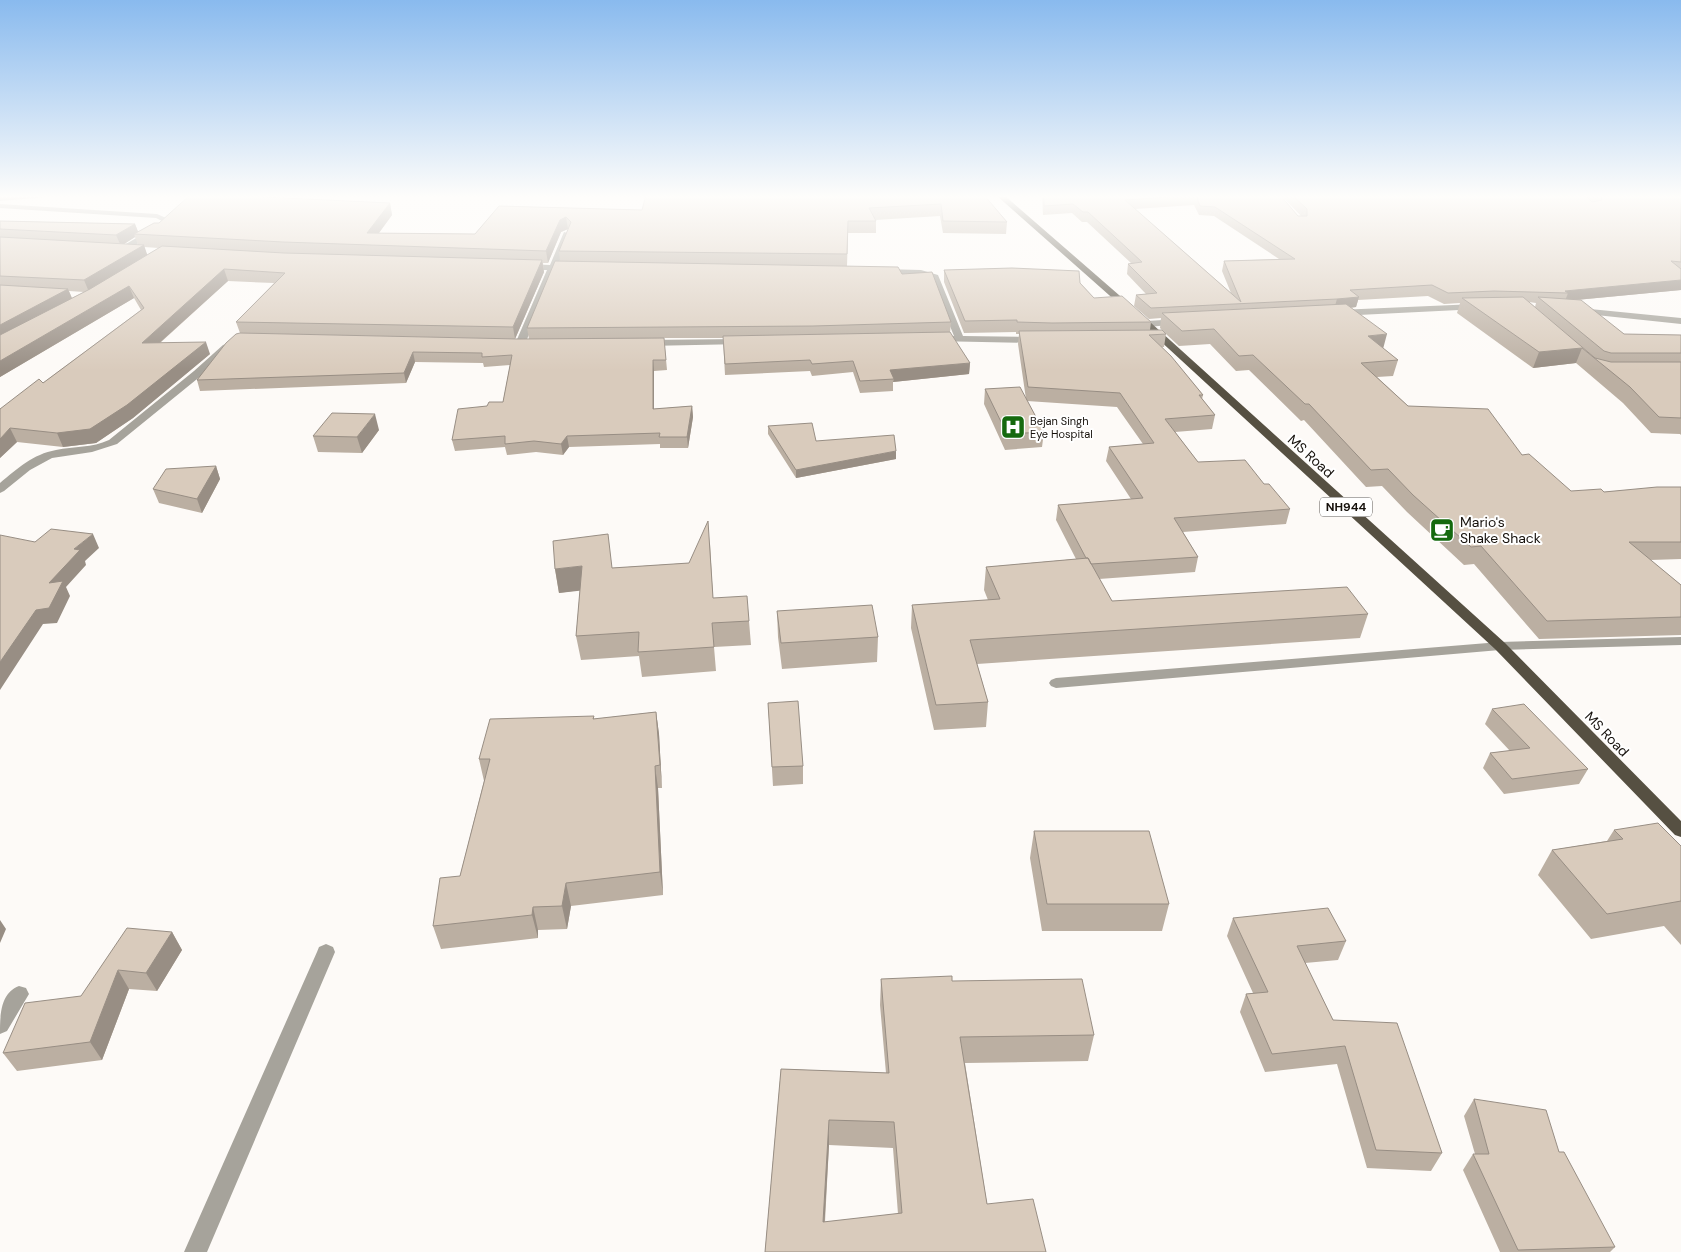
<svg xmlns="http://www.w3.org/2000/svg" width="1681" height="1252" font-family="'DM Sans',sans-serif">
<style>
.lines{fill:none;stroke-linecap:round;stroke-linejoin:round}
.minor{fill:#a6a39b;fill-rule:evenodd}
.tertiary{fill:#a6a39b;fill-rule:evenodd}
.trunk{fill:#565042;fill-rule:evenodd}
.wall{fill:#bbafa2;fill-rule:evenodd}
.shaded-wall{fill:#988e84}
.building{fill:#d9cbbc;stroke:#988e84;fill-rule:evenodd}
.labels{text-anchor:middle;stroke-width:4;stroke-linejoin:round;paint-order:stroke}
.far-poi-label{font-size:11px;fill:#16110c;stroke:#fff;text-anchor:start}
.shield{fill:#fff;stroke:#5c5855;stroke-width:1}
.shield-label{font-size:12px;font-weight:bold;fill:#16110c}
.street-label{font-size:14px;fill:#16110c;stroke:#fff}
.poi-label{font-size:14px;fill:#16110c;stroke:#fff;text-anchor:start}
</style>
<rect width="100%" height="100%" fill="#fdfaf7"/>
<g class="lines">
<path class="minor" d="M0,204L157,214L173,221L169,227L122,252L118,250L119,248L164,222L156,218L0,208Z
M564,232L571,234L558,265H571L575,268L571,271L556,270L525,344L520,347L517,346L515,344L547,270H525L521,267L525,264L550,265Z
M883,269L921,270L938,275L963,336L1035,337L1040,340L1035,343L934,341L932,339L937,336H954L931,279L921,276L880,274V270Z
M740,339L745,342L743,344L647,346L642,343L647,340Z
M226,344L229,345V349L202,375L117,444L92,452L52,458L30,470L4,491L0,493V483C17,469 33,454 56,450C74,446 92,448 109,440L194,371L223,345Z
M1681,637V645L1500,650L1056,688L1051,686L1049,683L1051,680L1056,678L1500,642Z
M326,944L333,947L335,952L207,1252H184L317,952L319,947Z
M19,986L26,988L29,994L7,1031L0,1034C0,1016 0,993 19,986Z"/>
<path class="tertiary" d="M1476,304L1479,305V309L1338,316L1333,313L1338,310Z
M1580,308L1681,318V324L1577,313V309Z
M1179,319L1182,320V324L1147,327L1142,324L1147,321Z"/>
<path class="trunk" d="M996,195H1004L1150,322L1505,643L1681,821V837L1675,835L1495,649L1144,326Z"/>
</g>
<path class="wall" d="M984,195L1007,222L1006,234L943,233L940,216L875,220L876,221V233H848L847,266L902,274L951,322L950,333L970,363L969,374L893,382V391L860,393L853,372L812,376L810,371L725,375L723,338H664L667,370L654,371V409L692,406L693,417L688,448H660V444L569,447L563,455L536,452L507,455L505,447L455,451L452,440L487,406L503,402L510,365L484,367L483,363L415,362L406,383L200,391L197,380L240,333L236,322L274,283L228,281L160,343L210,354L133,418L96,443L63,447L17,442L0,458V409L43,383L141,310L134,298L0,377V221L135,224L138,232L159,223L270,197L390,203L392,215L379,233L475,234L499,206L642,210ZM568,229L559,251L560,261L527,328L529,339H515L544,272L543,263H548L561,232ZM135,237L138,245L124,244ZM144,247L159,248L147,255ZM69,291L84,292L72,298Z
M1042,195H1280L1298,216H1301L1281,195H1681V290L1576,300L1624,334L1681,335V435L1680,434L1651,433L1623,403L1576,363L1533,368L1457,313L1460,303L1444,304L1428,296L1358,300L1356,307L1351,308L1383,348L1398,360L1393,376L1377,377L1408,406L1522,455L1571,491L1604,492L1681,487V559L1650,560L1681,585V635L1539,639L1474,564L1464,565L1407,512L1382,486L1366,487L1304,420L1301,421L1249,370L1236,371L1210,344L1179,346L1166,334L1164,347H1162L1203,395L1202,399L1215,415L1212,429L1175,432L1198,462L1264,484L1290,509L1286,524L1183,532L1198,557L1195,572L1099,579L1112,601L1368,614L1360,638L977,664L988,702L986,727L934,730L911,628L912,605L988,600L984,590L986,567L1076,559L1056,520L1058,505L1131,499L1106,461L1109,447L1143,444L1117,407L1027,401L1044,432L1042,447L1005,450L984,404L985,389L1026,399L1018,344L1019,334H1016V332L964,333L944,282V270L1080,283L1094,298L1151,322L1150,330H1162L1160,328L1161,318L1149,319L1134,306L1136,295L1146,294L1127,274L1128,264L1131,263L1087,222H1082L1072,213L1043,215ZM1194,205L1199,215L1214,216L1279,259L1224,261L1222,271L1231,293L1135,209ZM1529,302L1536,303L1535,307Z
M768,426L816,441L896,459L796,478L768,434Z
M379,430L362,453L318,452L313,436Z
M216,466L220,479L202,513L159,503L153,489Z
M710,544L713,598L749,621L751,645L714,647L716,671L642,677L639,656L581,660L576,636L580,590L559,593L555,569L612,568L689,563Z
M777,611L878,637L877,662L782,669L778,637Z
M768,703L803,766V784L773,786Z
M1492,709L1588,769L1579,784L1504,794L1483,768L1490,753L1510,751L1485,724Z
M656,712L659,734L662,788H658L663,895L571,906L567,929L538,930V938L441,949L433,926L460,876L484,781L479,759L594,716V719Z
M1614,830L1681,846V945L1664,926L1591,939L1538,875L1552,850L1607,841Z
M1034,831L1169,904L1162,931H1042L1030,858Z
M1233,918L1346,941L1338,960L1305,963L1333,1020L1442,1153L1431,1171L1367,1168L1337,1064L1265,1072L1240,1012L1246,994L1253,993L1227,936Z
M172,932L182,950L157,991L129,989L102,1060L17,1071L3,1053Z
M881,979L952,981L1094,1035L1088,1061L965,1063L987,1204L765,1252L781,1069L886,1073L880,1005ZM829,1145L893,1148L898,1214L825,1222Z
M1474,1099L1559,1152L1615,1247L1610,1252H1500L1463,1170L1473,1154H1475L1464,1116Z"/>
<path class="shaded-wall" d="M0,195H74L0,201Z
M263,195H271L266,209L263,197Z
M390,203L392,215L370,245L367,233Z
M566,217L568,229L561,232L548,263L546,251L560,220Z
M135,224L139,234H134L135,237L121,246L116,235Z
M144,245L148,257L89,292L84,280Z
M542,260L544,272L515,339L513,327Z
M224,269L228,281L146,355L142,343Z
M1681,280V290L1565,301L1568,293L1565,291Z
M129,286L134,298L0,377V361Z
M68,289L73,301L0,340V325Z
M1359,297L1356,307L1334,309L1337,299Z
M1387,334L1383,349L1368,336Z
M206,342L210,354L133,418L96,443L63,447L57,433Z
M1582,348L1576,363L1533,368L1539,352Z
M413,352L415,362L406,383L404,373Z
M653,360L654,371V420L653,409Z
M970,363L969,374L893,382L894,379L890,370Z
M692,406L693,417L688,448L687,437Z
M375,414L379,430L362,453L357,437Z
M10,428L17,442L0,458V439Z
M567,436L569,447L563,455L561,444Z
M896,451V459L796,478V470Z
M216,466L220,479L202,513L197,499Z
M93,534L99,548L85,561L86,565L66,587L70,596L57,623L43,624L0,690V662L49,583L74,549Z
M582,566L586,590L559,593L555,569Z
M656,712L659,734L662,788L660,765Z
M655,766L658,788L663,895L660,872Z
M566,883L571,906L567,929L562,906Z
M533,907L538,930V938L532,915Z
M0,920L6,929L0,943Z
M172,932L182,950L157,991L146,973Z
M118,970L129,989L102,1060L90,1042Z
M829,1120V1145L823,1247V1222Z"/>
<path class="building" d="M190,195H263V197L390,203L367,233L475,234L499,206L642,210L646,195H984L1007,222L943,221L941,204L869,208L876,221H848L847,254L559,251L571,222L566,217L560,220L546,251L283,242L134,234L154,223H159Z
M1044,195H1280L1298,216H1307V209L1292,195H1585L1592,202L1602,200V197L1599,195H1681V262L1671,261L1681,269V280L1565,291L1568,293L1494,291L1448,293L1432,285L1350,290L1359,297L1337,299L1151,308L1136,295L1157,293L1128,264L1142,262L1088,212H1083L1073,204L1044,206ZM1196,195L1200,206L1215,207L1295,259L1224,261L1241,302L1125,200Z
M0,221L135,224L116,235L0,229Z
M0,237L144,245L84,280L0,276Z
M162,246L284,253L542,260L513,327L236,322L285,273L224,269L142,343L206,342L127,405L90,429L57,433L10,428L0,439V409L39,379L43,383L144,308L129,286L0,361V335L90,289Z
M555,261L898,267L902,274L932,272L951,322L813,326L527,328Z
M1012,268L1079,271L1080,283L1094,298L1122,296L1151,322L1052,323L1017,322V320L965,321L944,270Z
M0,285L68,289L0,325Z
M1523,297L1595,358L1611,362H1681V418L1659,417L1630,387L1582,348L1539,352L1462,298Z
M1538,297L1581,300L1624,334L1681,335V353H1611L1604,351Z
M1346,304L1387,334L1368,336L1398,360L1361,363L1408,406L1488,409L1522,455L1529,454L1571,491L1601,489L1604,492L1657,487H1681V542H1629L1681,585V617L1547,621L1481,546L1471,547L1413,495L1388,469L1371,470L1309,404H1305L1253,355L1239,356L1214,329L1182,331L1162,313Z
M1162,330L1166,334L1149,335L1171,356L1203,395H1199L1215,415L1165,419L1198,462L1245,460L1264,484H1269L1290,509L1174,518L1198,557L1091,564L1088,558H1086L1058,505L1143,498L1109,447L1154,443L1120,393L1028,387L1019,331Z
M950,332L970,363L890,370L894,379L860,381L853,361L812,364L810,360L725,364L723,336Z
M240,333L518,339L664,338L666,360H653V409L692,406L687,437H659L660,433L567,436L561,444L534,441L505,444V436L452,440L458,409L487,406L489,402H503L512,355L482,357V353L413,352L404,373L197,380L226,343L236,334Z
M1020,387L1044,432L1007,434L985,389Z
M332,413L375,414L357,437L313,436Z
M812,423L816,441L894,435L896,451L796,470L768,426Z
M216,466L197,499L153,489L166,469Z
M708,521L713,598L747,596L749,621L712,623L714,647L638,652L639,632L576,636L582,566L555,569L553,541L608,534L612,568L689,563Z
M51,529L93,534L74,549L80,550L49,583L63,581L49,608L36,610L0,662V535L35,542Z
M1088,558L1112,601L1347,587L1368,614L970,640L988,702L936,705L912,605L1000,599L986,567Z
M872,605L878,637L781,643L777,611Z
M798,701L803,766L772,767L768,703Z
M1524,704L1588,769L1512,779L1490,753L1530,748L1492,709Z
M656,712L660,765L655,766L660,872L566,883L562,906L533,907L532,915L433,926L440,878L460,876L490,759H479L490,719L594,716L593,719Z
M1658,823L1681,846V901L1607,914L1552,850L1623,839L1614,830Z
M1034,831H1149L1169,904H1047Z
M1328,908L1346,941L1297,946L1333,1020L1397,1023L1442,1153L1376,1150L1345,1046L1272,1054L1246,994L1268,992L1233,918Z
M127,928L172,932L146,973L118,970L90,1042L3,1053L25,1003L81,996Z
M952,976V981L1082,979L1094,1035L960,1037L987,1204L1033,1199L1046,1252H765L781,1069L889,1073L881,979ZM829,1120L894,1122L902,1213L823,1222Z
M1474,1099L1546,1110L1559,1152H1564L1615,1247L1518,1250L1473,1154H1489Z"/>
<linearGradient id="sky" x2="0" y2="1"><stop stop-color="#89baee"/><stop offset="0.53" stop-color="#fefdfb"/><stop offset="1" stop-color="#fefdfb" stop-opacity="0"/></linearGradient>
<rect width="1681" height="371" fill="url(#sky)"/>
<defs>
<symbol id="hospital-square" viewBox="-11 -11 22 22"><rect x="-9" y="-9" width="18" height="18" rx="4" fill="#15690e" stroke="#fff"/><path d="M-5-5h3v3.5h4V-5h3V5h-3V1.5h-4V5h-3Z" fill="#fff"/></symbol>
<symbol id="cafe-square" viewBox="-11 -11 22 22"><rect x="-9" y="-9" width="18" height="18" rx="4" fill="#15690e" stroke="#fff"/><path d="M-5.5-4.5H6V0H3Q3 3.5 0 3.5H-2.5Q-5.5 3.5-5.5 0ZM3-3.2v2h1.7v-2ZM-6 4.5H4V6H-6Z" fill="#fff"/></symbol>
</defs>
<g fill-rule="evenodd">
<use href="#hospital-square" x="999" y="413" width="28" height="28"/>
<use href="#cafe-square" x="1428" y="516" width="28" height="28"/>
</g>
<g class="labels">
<g class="far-poi-label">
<text x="1030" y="425">Bejan Singh<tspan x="1030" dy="13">Eye Hospital</tspan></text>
</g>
<rect class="shield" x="1320" y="497.5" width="52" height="19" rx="4"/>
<g class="shield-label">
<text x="1346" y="511">NH944</text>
</g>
<g class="street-label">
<text transform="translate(1311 456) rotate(42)" y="5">MS Road</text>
<text transform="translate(1607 734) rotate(46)" y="5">MS Road</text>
</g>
<g class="poi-label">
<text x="1460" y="527">Mario's<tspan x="1460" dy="16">Shake Shack</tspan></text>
</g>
</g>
</svg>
